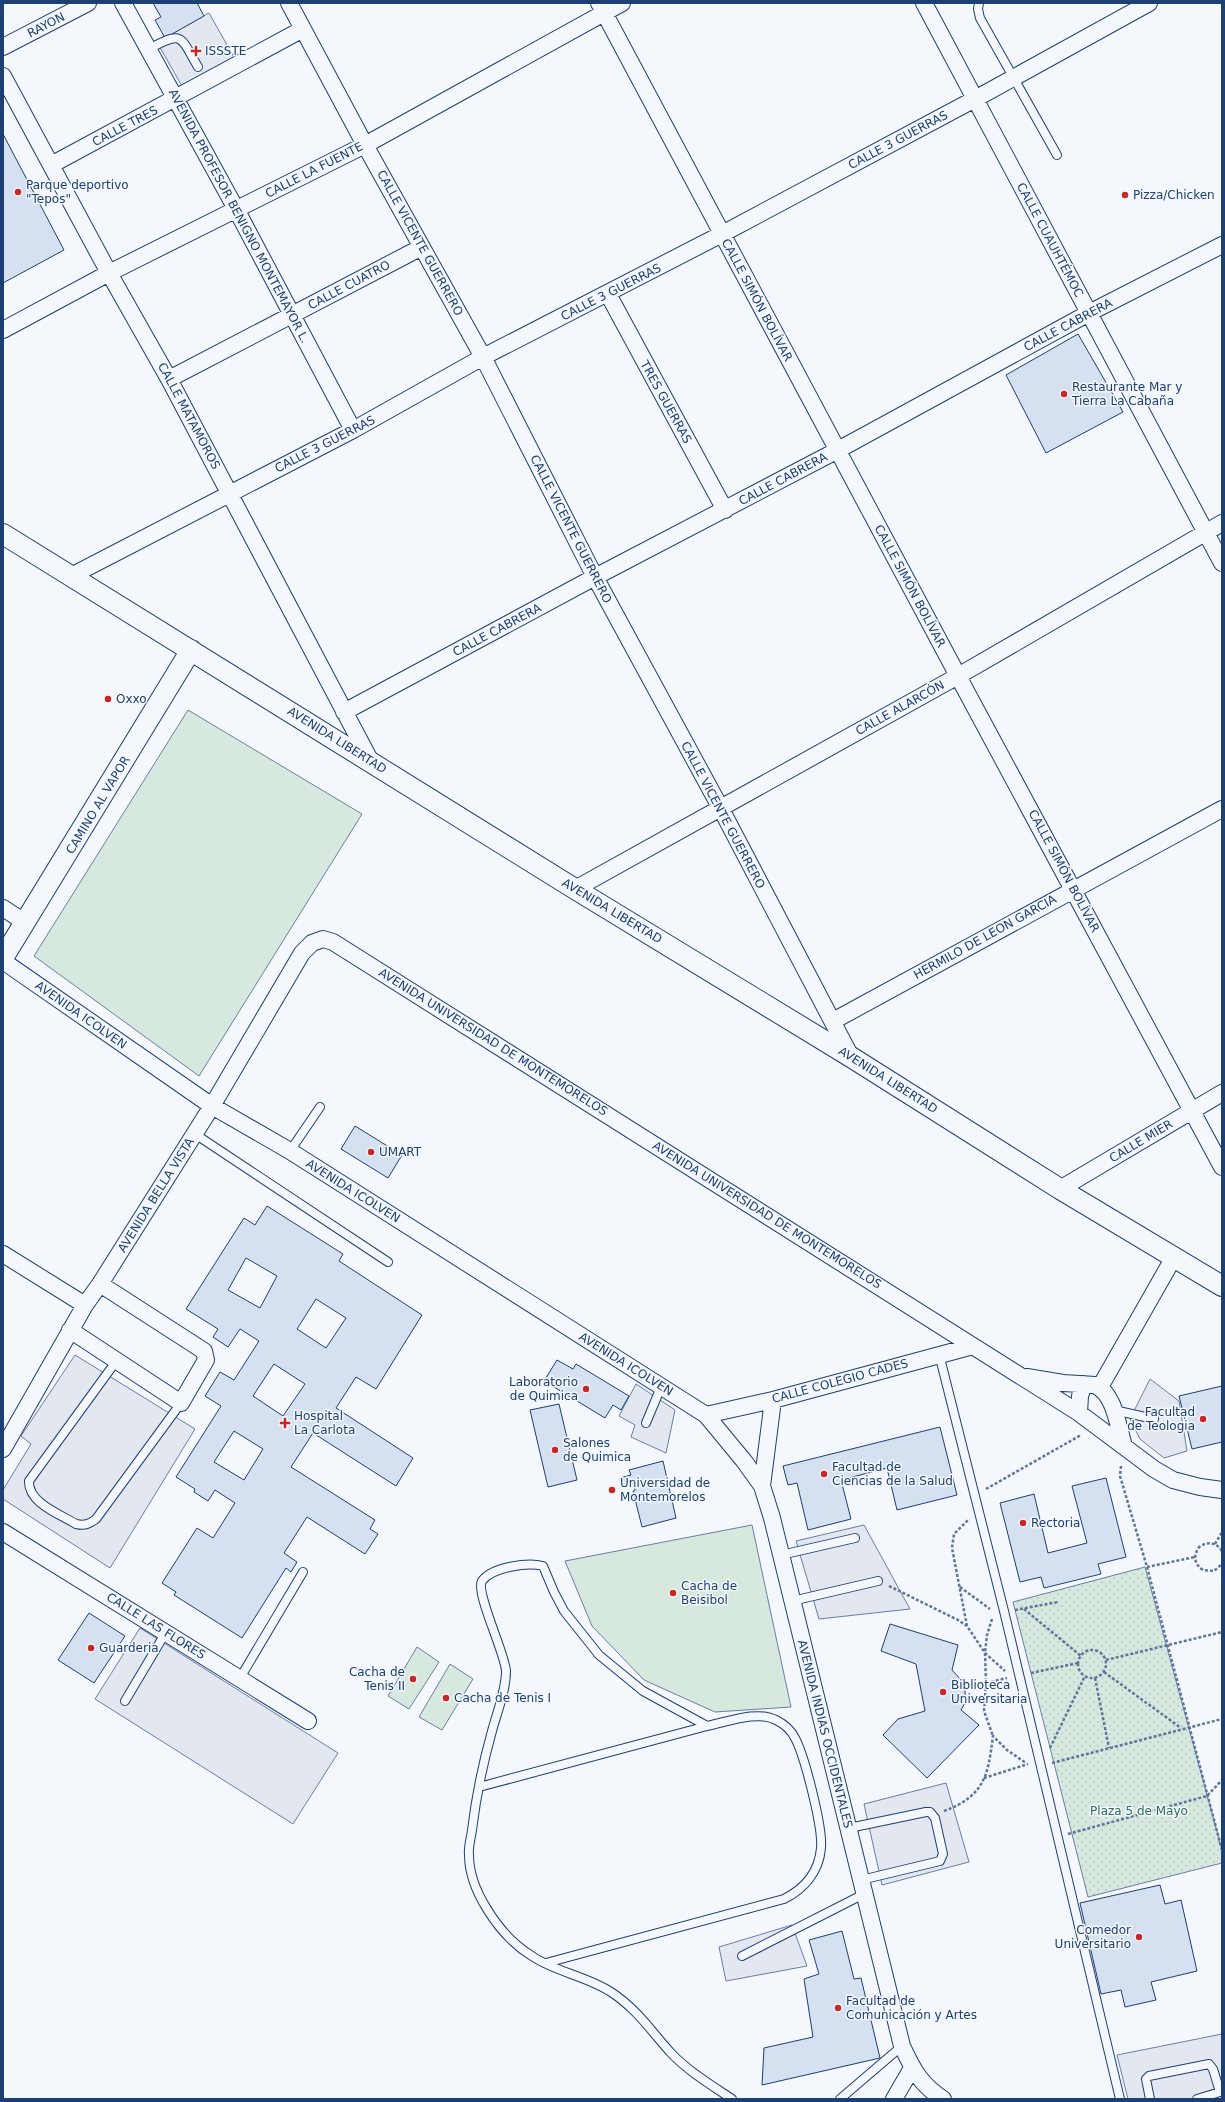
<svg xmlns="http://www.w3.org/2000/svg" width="1225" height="2102" font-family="'DejaVu Sans',sans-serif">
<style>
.park{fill:url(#park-dots);stroke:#687fa3}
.garden{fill:#d7e8df;stroke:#687fa3}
.parking{fill:#e3e8f0;stroke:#687fa3}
.building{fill:#d5e0f0;stroke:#1d3f73;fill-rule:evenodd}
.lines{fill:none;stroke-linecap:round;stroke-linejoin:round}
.service-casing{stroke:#1d3f73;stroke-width:10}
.minor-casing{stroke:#1d3f73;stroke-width:18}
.tertiary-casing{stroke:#1d3f73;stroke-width:22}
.path{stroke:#5e769c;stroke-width:2.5;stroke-dasharray:3 2;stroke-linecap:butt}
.service{stroke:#f4f7fb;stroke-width:8}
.minor{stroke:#f4f7fb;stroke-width:16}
.tertiary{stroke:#f4f7fb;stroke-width:20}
.poi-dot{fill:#c62828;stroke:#f4f7fb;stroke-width:1.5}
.labels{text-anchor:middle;stroke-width:3;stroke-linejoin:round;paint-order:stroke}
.street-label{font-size:12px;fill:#1d3f73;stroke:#f4f7fb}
.poi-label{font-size:12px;fill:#1d3f73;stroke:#f4f7fb;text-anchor:start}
.park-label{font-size:12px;fill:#2c6c60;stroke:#f4f7fb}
</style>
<defs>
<pattern id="park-dots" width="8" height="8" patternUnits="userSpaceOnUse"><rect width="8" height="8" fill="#d7e8df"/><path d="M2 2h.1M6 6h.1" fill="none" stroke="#b8c8c3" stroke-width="1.8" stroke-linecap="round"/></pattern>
</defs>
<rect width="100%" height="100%" fill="#f4f7fb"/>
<path class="park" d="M1145,1567L1222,1850V1863L1088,1897L1013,1602Z"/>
<path class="garden" d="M188,710L362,814L199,1076L34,956Z
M752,1525L791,1707L715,1712L644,1680L592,1626L565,1561Z
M417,1647L439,1662L409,1709L388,1696Z
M450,1664L473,1679L442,1730L419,1717Z"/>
<path class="parking" d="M209,13L235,59L183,88L157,42Z
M75,1355L195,1429L110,1568L3,1499V1490L31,1444L21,1436Z
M1150,1379L1179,1401L1187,1451L1164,1458L1140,1439L1130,1419Z
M636,1384L675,1410L666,1453L631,1437L635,1425L619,1416Z
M864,1525L910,1609L819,1619L796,1541Z
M140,1628L338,1753L293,1824L95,1699Z
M946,1783L969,1862L882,1885L864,1804Z
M792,1925L807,1966L726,1981L719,1947Z
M1222,2034V2099H1128L1117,2055Z"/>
<path class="building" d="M153,3H197L204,16L165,38L155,20L161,17Z
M3,134L64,250L3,283Z
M1078,334L1123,412L1046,453L1006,375Z
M355,1126L402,1155L388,1178L341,1149Z
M267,1206L343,1254L339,1261L422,1315L376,1389L356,1377L336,1408L413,1458L396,1486L313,1433L291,1467L375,1520L370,1529L378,1534L365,1554L307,1517L284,1553L297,1562L291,1572L286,1568L242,1638L174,1595L176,1592L162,1583L197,1528L213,1538L235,1503L215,1490L208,1501L194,1492L195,1489L176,1477L221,1406L205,1396L220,1372L234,1380L259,1341L240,1329L228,1347L213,1337L218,1329L186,1309L244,1218L255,1225ZM246,1258L277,1276L260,1308L228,1290ZM316,1299L346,1318L326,1348L297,1329ZM274,1364L305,1384L283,1416L253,1396ZM234,1431L263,1449L244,1480L214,1462Z
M557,1360L573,1369L576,1364L629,1396L621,1410L613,1405L605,1418L544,1381Z
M1222,1386V1442L1192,1449L1179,1396Z
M559,1404L577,1480L548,1487L530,1410Z
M940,1427L957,1495L897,1510L887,1468L841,1480L851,1519L808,1530L797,1483L788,1485L783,1466Z
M663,1461L676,1518L642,1527L633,1491L635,1490L634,1483L622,1486L620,1478L631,1475L629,1470Z
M1106,1478L1126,1557L1098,1564L1101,1574L1044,1588L1041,1577L1020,1582L1000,1503L1034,1494L1048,1553L1087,1543L1072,1486Z
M89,1613L125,1636L94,1683L58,1660Z
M890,1624L958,1645L952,1670L964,1683L966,1701L961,1710L979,1725L927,1778L883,1735L898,1719L925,1711L916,1664L881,1651Z
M1160,1885L1165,1904L1181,1900L1197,1971L1151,1982L1156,2000L1125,2007L1121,1990L1101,1994L1080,1903Z
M842,1931L854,1979L861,1978L880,2058L762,2085L764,2048L813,2037L804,1979L819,1974L809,1940Z"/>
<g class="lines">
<defs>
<path id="service" d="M979,3L978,9L980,18L1057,155
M149,49C183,30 180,36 198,67
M195,1134L388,1262
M290,1151L320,1107
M939,1354L1004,1611L1120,2099
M117,1360L29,1481C28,1503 60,1514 76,1524C85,1526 89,1524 96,1519L181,1403
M1114,1410L1154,1419
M646,1423L661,1387
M781,1555L855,1538
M792,1601L878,1581
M240,1678L303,1572
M125,1701L166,1632
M479,1787L707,1726
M849,1828L926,1812H930L935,1818L943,1854L940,1861L861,1880
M742,1956L864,1894
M546,1963L784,1899C804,1889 819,1872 821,1848C823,1828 805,1757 795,1738C791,1730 784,1724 776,1720C756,1710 728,1722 707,1726L643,1691L599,1655L564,1611L554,1592L543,1566C528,1562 492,1567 482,1581C475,1592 505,1653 506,1671C506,1691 497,1712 492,1731C483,1763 476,1797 472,1830C471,1838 468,1847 469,1855C469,1874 477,1893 487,1909C498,1927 514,1945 532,1956C555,1972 587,1976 611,1992C637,2009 651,2031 671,2053C688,2071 711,2085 732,2099
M840,2099L902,2046
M1150,2099L1146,2079L1149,2076L1209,2064L1213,2069L1220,2092L1197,2099"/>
<path id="minor" d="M123,3L236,209L353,430
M289,3L365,145L483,357L595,577L720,807L851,1057
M599,3L958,676L1222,1167
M924,3L1222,563
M3,47L88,3
M3,76L109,273L169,379L370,760
M51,165L303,29
M608,294L725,510
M3,330L109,273L365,145L622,3
M169,379L422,247
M71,576L353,430L483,357L722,234L975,99L1149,3
M344,712L595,577L838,450L1089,313L1222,245
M575,889L958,676L1222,523
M3,908L26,923
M3,961L212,1106L290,1151L706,1415L744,1461L762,1486L772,1518L902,2046C913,2070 921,2085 943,2099
M833,1021L1222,809
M1060,1189L1222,1093
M3,1254L85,1305
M70,1330L181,1403L206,1360L204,1351L100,1284
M1027,1377L1063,1383L1095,1385C1115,1394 1118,1427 1124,1446
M1100,1387L1174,1257
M1079,1413L1080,1396L1084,1384
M706,1415L773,1400L973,1346
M3,1449L85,1305L100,1284L212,1106L302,953L312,943L323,939L333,942L1079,1413L1154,1469L1173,1480L1200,1487L1222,1490
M762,1486L773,1400
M3,1532L308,1721
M894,2099L912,2068"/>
<path id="tertiary" d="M3,534L575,889L851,1057L1060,1189L1222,1286
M3,958L191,650"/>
</defs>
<use href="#service" class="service-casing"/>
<use href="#minor" class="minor-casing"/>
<use href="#tertiary" class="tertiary-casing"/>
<path class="path" d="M1121,1466L1120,1476L1147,1567L1222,1850
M986,1489L1081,1435
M1215,1544L1222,1532
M1222,1551C1216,1542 1208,1541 1199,1547C1193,1556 1194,1564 1203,1570L1214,1571L1222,1564
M1147,1567L1195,1557
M889,1586L958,1620L967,1626L985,1653L1005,1671
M960,1587L990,1609
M1024,1609L1081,1656
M1015,1610L1058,1602
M992,1619L987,1635L985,1653L986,1683L984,1711L993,1736
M967,1626L952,1548L954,1534L968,1520
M1078 1664a14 14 0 1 1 28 0a14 14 0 1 1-28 0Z
M1106,1660L1222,1632
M1104,1672L1181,1728
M1031,1673L1078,1663
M1095,1678L1109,1748
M986,1683L1007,1678
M1050,1748L1085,1676
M1052,1763L1222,1719
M984,1778L1028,1764
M944,1811C985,1796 988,1775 993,1736L1007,1750L1026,1763
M1068,1834L1207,1796L1222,1780"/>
<use href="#service" class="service"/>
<use href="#minor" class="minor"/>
<use href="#tertiary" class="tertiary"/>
</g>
<g class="poi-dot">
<path d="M194 45h4v4h4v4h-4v4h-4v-4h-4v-4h4z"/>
<circle cx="18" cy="192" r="4"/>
<circle cx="1125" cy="195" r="4"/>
<circle cx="1064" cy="394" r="4"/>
<circle cx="108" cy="699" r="4"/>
<circle cx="371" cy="1152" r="4"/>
<circle cx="586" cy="1389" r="4"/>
<circle cx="1203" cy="1419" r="4"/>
<path d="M283 1417h4v4h4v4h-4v4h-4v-4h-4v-4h4z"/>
<circle cx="555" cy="1450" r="4"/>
<circle cx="824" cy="1474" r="4"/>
<circle cx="612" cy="1490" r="4"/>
<circle cx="1023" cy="1523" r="4"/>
<circle cx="673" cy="1593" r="4"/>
<circle cx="91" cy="1648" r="4"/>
<circle cx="413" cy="1679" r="4"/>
<circle cx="943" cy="1692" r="4"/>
<circle cx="446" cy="1698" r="4"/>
<circle cx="1139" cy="1937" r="4"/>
<circle cx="838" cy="2008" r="4"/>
</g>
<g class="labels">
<g class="street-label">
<text transform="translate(46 25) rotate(-27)" y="4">RAYON</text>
<text transform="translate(125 126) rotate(-28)" y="4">CALLE TRES</text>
<text transform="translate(898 140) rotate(-28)" y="4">CALLE 3 GUERRAS</text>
<text transform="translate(314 170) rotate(-27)" y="4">CALLE LA FUENTE</text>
<text transform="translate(239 216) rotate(62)" y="4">AVENIDA PROFESOR BENIGNO MONTEMAYOR L.</text>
<text transform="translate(1050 240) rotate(62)" y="4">CALLE CUAUHTÉMOC</text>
<text transform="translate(420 243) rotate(61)" y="4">CALLE VICENTE GUERRERO</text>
<text transform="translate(349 285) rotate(-28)" y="4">CALLE CUATRO</text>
<text transform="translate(611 292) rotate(-27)" y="4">CALLE 3 GUERRAS</text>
<text transform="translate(757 300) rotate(62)" y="4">CALLE SIMÓN BOLÍVAR</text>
<text transform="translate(1068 325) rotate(-28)" y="4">CALLE CABRERA</text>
<text transform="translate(666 402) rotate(61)" y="4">TRES GUERRAS</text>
<text transform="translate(189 416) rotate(62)" y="4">CALLE MATAMOROS</text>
<text transform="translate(325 444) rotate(-27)" y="4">CALLE 3 GUERRAS</text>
<text transform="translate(783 479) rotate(-28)" y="4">CALLE CABRERA</text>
<text transform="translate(571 529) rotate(63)" y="4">CALLE VICENTE GUERRERO</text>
<text transform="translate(910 586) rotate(62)" y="4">CALLE SIMÓN BOLÍVAR</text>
<text transform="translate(497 630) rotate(-28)" y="4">CALLE CABRERA</text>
<text transform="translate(900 708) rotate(-29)" y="4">CALLE ALARCÓN</text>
<text transform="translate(337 740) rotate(32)" y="4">AVENIDA LIBERTAD</text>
<text transform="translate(98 805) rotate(-59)" y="4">CAMINO AL VAPOR</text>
<text transform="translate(723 815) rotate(62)" y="4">CALLE VICENTE GUERRERO</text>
<text transform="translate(1064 871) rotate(62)" y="4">CALLE SIMÓN BOLÍVAR</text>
<text transform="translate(612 911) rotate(31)" y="4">AVENIDA LIBERTAD</text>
<text transform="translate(985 937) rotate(-29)" y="4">HERMILO DE LEON GARCIA</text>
<text transform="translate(81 1015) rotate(35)" y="4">AVENIDA ICOLVEN</text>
<text transform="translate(493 1042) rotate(32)" y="4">AVENIDA UNIVERSIDAD DE MONTEMORELOS</text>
<text transform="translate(888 1080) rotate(32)" y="4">AVENIDA LIBERTAD</text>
<text transform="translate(1141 1141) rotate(-31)" y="4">CALLE MIER</text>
<text transform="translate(353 1191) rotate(32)" y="4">AVENIDA ICOLVEN</text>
<text transform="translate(156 1195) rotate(-58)" y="4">AVENIDA BELLA VISTA</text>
<text transform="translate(767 1215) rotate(32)" y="4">AVENIDA UNIVERSIDAD DE MONTEMORELOS</text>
<text transform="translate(626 1364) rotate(32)" y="4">AVENIDA ICOLVEN</text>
<text transform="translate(840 1381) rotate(-15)" y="4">CALLE COLEGIO CADES</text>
<text transform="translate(156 1626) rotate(32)" y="4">CALLE LAS FLORES</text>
<text transform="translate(825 1734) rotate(76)" y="4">AVENIDA INDIAS OCCIDENTALES</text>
</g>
<g class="poi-label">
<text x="205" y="55">ISSSTE</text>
<text x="26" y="189">Parque deportivo<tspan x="26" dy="14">"Tepos"</tspan></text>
<text x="1133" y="199">Pizza/Chicken</text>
<text x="1072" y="391">Restaurante Mar y<tspan x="1072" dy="14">Tierra La Cabaña</tspan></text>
<text x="116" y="703">Oxxo</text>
<text x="379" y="1156">UMART</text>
<text x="578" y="1386" text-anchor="end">Laboratorio<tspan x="578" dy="14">de Quimica</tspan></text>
<text x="1195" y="1416" text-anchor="end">Facultad<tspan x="1195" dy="14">de Teologia</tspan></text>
<text x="294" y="1420">Hospital<tspan x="294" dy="14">La Carlota</tspan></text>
<text x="563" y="1447">Salones<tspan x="563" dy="14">de Quimica</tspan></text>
<text x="832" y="1471">Facultad de<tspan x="832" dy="14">Ciencias de la Salud</tspan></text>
<text x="620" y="1487">Universidad de<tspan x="620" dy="14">Montemorelos</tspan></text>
<text x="1031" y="1527">Rectoria</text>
<text x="681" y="1590">Cacha de<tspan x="681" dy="14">Beisibol</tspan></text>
<text x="99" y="1652">Guarderia</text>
<text x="405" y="1676" text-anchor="end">Cacha de<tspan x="405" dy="14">Tenis II</tspan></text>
<text x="951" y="1689">Biblioteca<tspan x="951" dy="14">Universitaria</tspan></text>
<text x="454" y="1702">Cacha de Tenis I</text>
<text x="1131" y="1934" text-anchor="end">Comedor<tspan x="1131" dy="14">Universitario</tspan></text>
<text x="846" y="2005">Facultad de<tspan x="846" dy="14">Comunicación y Artes</tspan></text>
</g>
<g class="park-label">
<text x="1139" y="1815">Plaza 5 de Mayo</text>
</g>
</g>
<rect width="1225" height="2102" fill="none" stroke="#1d3f73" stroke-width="8"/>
</svg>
